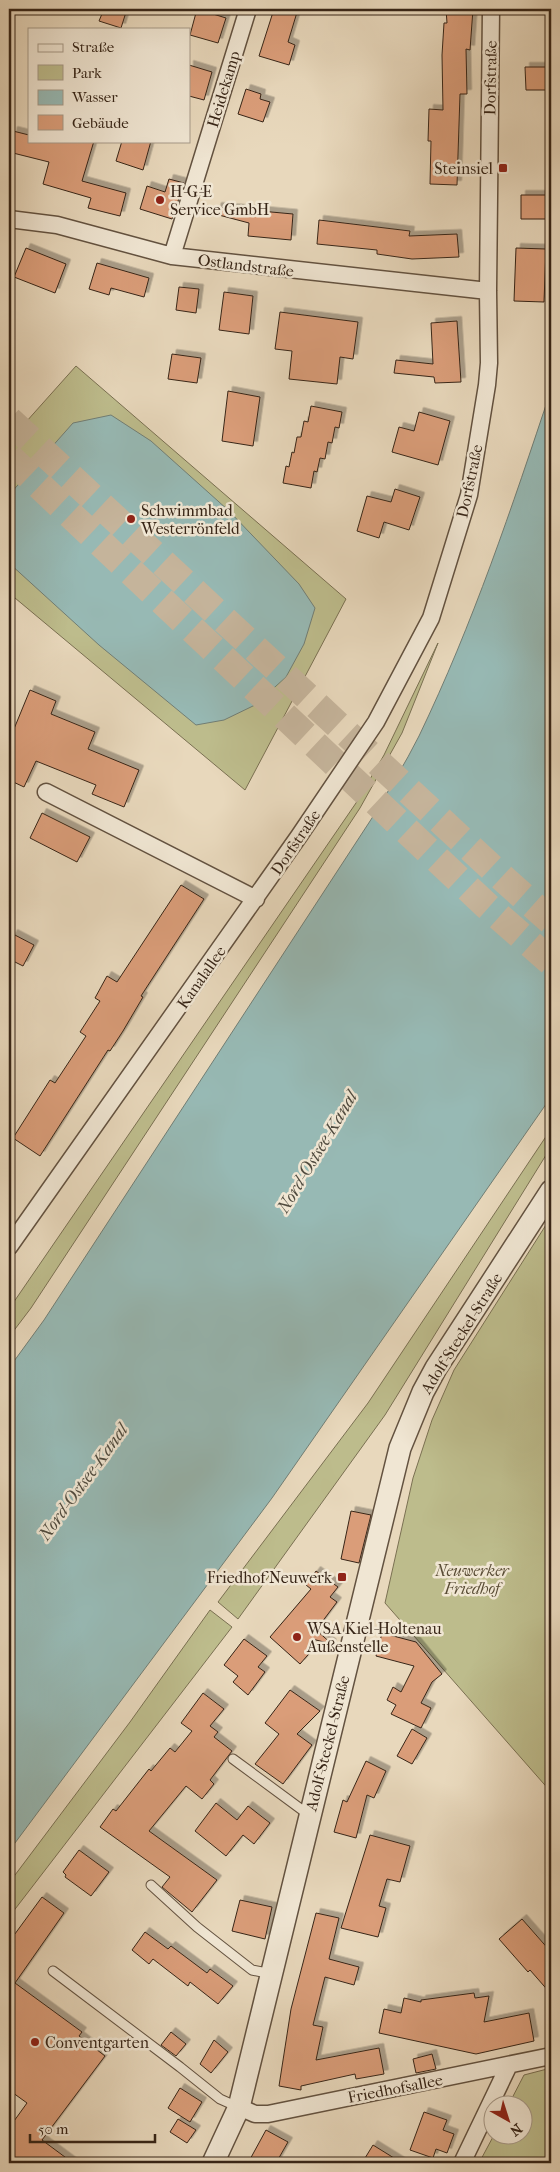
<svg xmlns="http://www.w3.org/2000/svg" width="560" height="2172" font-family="'IM FELL French Canon',serif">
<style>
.green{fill:#bdbc8c;stroke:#7a7052}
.water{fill:#97b9b4;stroke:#717e75}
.building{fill:#da9d79;stroke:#372517;filter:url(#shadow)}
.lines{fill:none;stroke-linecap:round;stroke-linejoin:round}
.trunk-tunnel{stroke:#c5b49b;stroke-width:28;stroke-dasharray:28 14;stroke-linecap:butt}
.service-casing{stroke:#635240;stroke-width:11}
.minor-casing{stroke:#635240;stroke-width:19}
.tertiary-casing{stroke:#635240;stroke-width:24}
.service{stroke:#f0e6d3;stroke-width:9}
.minor{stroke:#f0e6d3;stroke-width:16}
.tertiary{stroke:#f0e6d3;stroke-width:21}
.poi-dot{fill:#8f2418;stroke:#f0e6d3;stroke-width:2}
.labels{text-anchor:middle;stroke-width:5;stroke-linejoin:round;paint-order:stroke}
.street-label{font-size:16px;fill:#372517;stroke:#f0e6d3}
.poi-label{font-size:16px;fill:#372517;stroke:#f0e6d3;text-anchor:start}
.park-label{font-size:16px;font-style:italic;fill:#584b34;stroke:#f0e6d3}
.water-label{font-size:18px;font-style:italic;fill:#4f4a3e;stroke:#f0e6d3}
</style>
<defs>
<filter id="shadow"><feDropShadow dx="4.5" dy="-4.5" stdDeviation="0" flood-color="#0004"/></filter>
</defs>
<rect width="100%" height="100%" fill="#e8d8bc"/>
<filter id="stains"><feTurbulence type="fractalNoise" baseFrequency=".004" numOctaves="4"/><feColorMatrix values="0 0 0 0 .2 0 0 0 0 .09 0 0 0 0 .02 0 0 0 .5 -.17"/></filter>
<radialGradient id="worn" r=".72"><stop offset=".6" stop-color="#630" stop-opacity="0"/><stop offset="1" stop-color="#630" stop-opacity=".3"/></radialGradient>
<path class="green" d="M76,366L346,599L245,790L15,598H9V441Z
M438,643L402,733L360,808L31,1308L9,1337V1309L356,803L384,755Z
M551,1129V1147L385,1415L238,1619L218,1602L368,1403Z
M551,1217V1792L385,1603L413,1478L432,1420L454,1370Z
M210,1610L232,1627L9,1917V1883L130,1722Z
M551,2068V2163H479L494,2135L522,2134V2104H509L524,2075Z"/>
<path class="water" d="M551,390V1097L272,1498L9,1851V1368L44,1320L372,818C388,791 405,764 419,736C473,624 512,507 551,390Z
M111,415L151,441L228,510L299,584L315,608L304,644L286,677L255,705L224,720L196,725L99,645L9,563V495L73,423Z"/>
<path class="building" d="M104,9H127L121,28L99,21Z
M197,9L226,18L218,43L190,35Z
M274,9H298L288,42L295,45L289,65L259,56Z
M446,9H473L470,50L466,49L467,94H460L457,185L430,184L431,141H428L429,109L443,110L442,55L444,23H447Z
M189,65L212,72L204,100L189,96Z
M525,67H546V90H526Z
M246,89L261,94L260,99L270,102L263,122L238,114Z
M13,131L29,135V141H94L82,181L126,193L120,216L88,208L91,198L43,184L49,162L9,152Z
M122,141H151L143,170L116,161Z
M169,179L184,183L172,219L140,209L147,186L165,192Z
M521,195H548L547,219H521Z
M217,207L293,214L291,240L248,236L249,223L215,214Z
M319,220L410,231L409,236L457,234L459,257L412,259L377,254V250L317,244Z
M26,248L66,264L55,293L14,277Z
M516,248L546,249L544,302L514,301Z
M97,263L149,278L144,297L111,288L109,295L89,289Z
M179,287L199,289L196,313L176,310Z
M224,292L253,296L249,334L219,330Z
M280,312L358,322L353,359L340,357L337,384L289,379L292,351L275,349Z
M457,321L461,382L435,383L434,377L394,373L396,360L433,364L431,323Z
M172,354L201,358L197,383L168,379Z
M228,391L260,397L253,446L222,441Z
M311,406L342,412L339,428L335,427L332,443L328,442L325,459L320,458L317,472L314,471L311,488L283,483L286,466L289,467L292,452L294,453L297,437H301L304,421L308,422Z
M419,412L450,421L438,465L392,452L399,427L414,431Z
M395,489L420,497L409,530L384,522L379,538L357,531L367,496L391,502Z
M30,690L56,701L51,714L95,732L88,749L139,770L124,807L92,794L96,785L36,761L24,787L9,780V741Z
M42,813L90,837L77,862L30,838Z
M181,885L204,899L141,996L143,997L123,1031L110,1051L108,1050L40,1156L13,1138L50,1080L55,1083L86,1036L80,1032L100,1001L95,998L107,976L117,982Z
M13,934L34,945L23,966L9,959V943Z
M351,1511L371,1515L359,1563L341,1559Z
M316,1571L338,1587L330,1597L337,1602L316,1630L332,1644L312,1639L309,1645L314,1648L300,1664L270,1637L311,1589L306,1585Z
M382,1633L416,1642L442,1674L432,1682L421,1703L431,1708L421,1728L391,1714L396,1705L387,1700L393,1687L401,1692L414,1666L376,1656Z
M244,1639L267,1656L258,1667L265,1672L248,1695L233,1682L238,1676L224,1665Z
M290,1690L320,1711L297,1734L312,1745L283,1784L255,1764L279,1734L265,1723Z
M203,1693L224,1709L210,1726L218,1732L214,1737L232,1751L210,1780L214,1784L202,1799L186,1786L149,1831L217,1880L192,1912L162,1887L170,1877L100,1827L113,1809L116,1811L149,1769L151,1771L170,1748L175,1752L192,1731L181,1723Z
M412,1729L427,1738L412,1764L397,1756Z
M366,1761L386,1771L374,1798L367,1795L356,1838L334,1832L343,1800L347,1802Z
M216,1803L237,1820L248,1806L270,1823L254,1844L243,1835L226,1856L195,1831Z
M370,1835L410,1846L400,1882L387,1879L379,1906L386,1908L378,1937L341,1928Z
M79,1850L109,1872L91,1896L65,1877L66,1875L63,1872Z
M42,1897L64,1913L15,1983L82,2032L79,2036L105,2056L42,2140L73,2163H13L9,2160V2128L27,2103L9,2090V1942Z
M240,1900L272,1907L265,1939L232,1931Z
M316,1913L339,1918L329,1959L359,1967L354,1985L325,1977L313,2025L323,2027L316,2060L379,2048L384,2074L356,2079L355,2074L301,2086V2090L279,2086L291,2009Z
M522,1919L551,1952V1994L530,1970L528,1972L499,1939Z
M145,1932L168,1949L171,1946L207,1973L210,1969L233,1986L218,2004L190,1982L188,1986L153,1959L149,1964L132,1950Z
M474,1993L475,1998L489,1996L484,2022L529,2013L534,2041L476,2054L379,2033L384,2009L401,2013L404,1998L421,2002V2000Z
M171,2032L186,2044L176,2056L161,2045Z
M214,2040L228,2052L211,2073L200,2064Z
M432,2054L436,2069L416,2073L413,2059Z
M180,2088L202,2102L190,2122L168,2108Z
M424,2112L447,2120L443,2130L454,2134L447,2153L436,2149L433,2158L410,2150Z
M178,2119L196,2130L187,2143L170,2132Z
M266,2130L288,2142L276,2163H248Z
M373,2145L402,2163H362Z"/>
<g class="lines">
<path class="trunk-tunnel" d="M9,420L506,881L551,921
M9,457L487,906L551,962"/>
<defs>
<path id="service" d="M233,1759L309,1815
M151,1885L197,1927L252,1970L272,1974
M53,1971L180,2067L220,2099L238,2107"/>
<path id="minor" d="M9,219L57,225L172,256L488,291
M172,256L248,9
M46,792L256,899
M9,1247L299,836L376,722L431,618L469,495L487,385L489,363L488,291L491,9
M239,2107L255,2114H268L551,2056
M462,2163L509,2065"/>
<path id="tertiary" d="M213,2163L239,2107L400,1448L423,1392L436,1368L551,1191"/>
</defs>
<use href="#service" class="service-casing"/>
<use href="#minor" class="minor-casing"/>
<use href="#tertiary" class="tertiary-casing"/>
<use href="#service" class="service"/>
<use href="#minor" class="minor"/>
<use href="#tertiary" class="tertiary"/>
</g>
<g class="poi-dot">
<rect x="498" y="163" width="10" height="10" rx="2.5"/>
<circle cx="160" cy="200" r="5"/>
<circle cx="131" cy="519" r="5"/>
<rect x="337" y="1572" width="10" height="10" rx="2.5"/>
<circle cx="297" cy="1637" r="5"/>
<circle cx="35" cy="2042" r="5"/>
</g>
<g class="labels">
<g class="street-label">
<text transform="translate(490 78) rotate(-89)" y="6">Dorfstraße</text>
<text transform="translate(223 89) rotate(-73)" y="6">Heidekamp</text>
<text transform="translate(246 265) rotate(7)" y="6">Ostlandstraße</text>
<text transform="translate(469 481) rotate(-78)" y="6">Dorfstraße</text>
<text transform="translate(295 842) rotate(-56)" y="6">Dorfstraße</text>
<text transform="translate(201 977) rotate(-55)" y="6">Kanalallee</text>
<text transform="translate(461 1333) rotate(-58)" y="6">Adolf-Steckel-Straße</text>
<text transform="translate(327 1743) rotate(-76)" y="6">Adolf-Steckel-Straße</text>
<text transform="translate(395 2088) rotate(-11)" y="6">Friedhofsallee</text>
</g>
<g class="poi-label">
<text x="493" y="174" text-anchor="end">Steinsiel</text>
<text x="170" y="197">H-G-E<tspan x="170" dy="18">Service GmbH</tspan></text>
<text x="141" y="516">Schwimmbad<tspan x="141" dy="18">Westerrönfeld</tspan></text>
<text x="332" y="1583" text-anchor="end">Friedhof Neuwerk</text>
<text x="307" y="1634">WSA Kiel-Holtenau<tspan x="307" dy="18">Außenstelle</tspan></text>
<text x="45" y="2048">Conventgarten</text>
</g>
<g class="park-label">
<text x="472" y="1576">Neuwerker<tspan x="472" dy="18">Friedhof</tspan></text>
</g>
<g class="water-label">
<text transform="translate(317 1152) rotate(-59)" y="6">Nord-Ostsee-Kanal</text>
<text transform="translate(83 1482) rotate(-54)" y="6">Nord-Ostsee-Kanal</text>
</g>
</g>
<rect width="560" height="2172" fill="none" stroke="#e8d8bc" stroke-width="30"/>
<rect x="10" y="10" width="540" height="2152" fill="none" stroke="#372517" stroke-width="2.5"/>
<rect x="15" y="15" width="530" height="2142" fill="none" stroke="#372517"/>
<rect x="28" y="28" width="162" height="115" fill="#f0e6d3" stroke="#a69988"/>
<rect x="38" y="44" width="25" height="8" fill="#f0e6d3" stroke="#a69988"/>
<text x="72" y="52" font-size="15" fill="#372517">Straße</text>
<rect x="38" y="65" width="25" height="15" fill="#bdbc8c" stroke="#a69988"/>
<text x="72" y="78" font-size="15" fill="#372517">Park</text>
<rect x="38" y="90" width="25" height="15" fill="#97b9b4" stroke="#a69988"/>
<text x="72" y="102" font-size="15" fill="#372517">Wasser</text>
<rect x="38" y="115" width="25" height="15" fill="#da9d79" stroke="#a69988"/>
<text x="72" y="128" font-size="15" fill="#372517">Gebäude</text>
<g transform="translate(508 2120) rotate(141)"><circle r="24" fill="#f0e6d3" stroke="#a69988"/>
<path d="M0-4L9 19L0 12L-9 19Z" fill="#8f2418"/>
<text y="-8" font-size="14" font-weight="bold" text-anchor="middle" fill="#372517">N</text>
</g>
<path d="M30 2134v8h125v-8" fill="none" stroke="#372517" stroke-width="2.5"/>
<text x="38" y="2134" font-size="15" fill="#372517" stroke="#f0e6d3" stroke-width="4" paint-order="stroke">50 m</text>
<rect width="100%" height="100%" filter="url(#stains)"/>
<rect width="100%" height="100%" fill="url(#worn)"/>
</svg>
